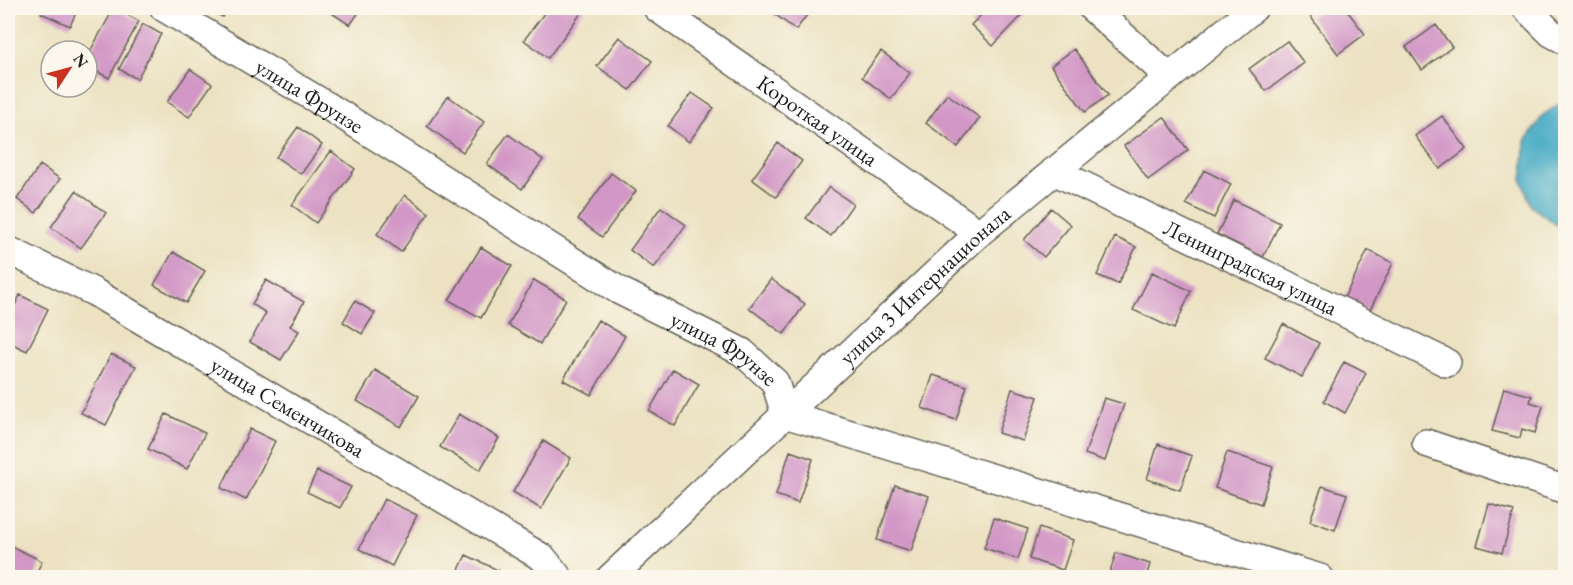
<svg xmlns="http://www.w3.org/2000/svg" width="1573" height="585" font-family="'EB Garamond',serif">
<style>
.water{fill:#44aac4;stroke:#306370;stroke-width:1.5}
.building{fill:#d297c6}
.lines{fill:none;stroke-linecap:round;stroke-linejoin:round}
.minor-casing{stroke:#656156;stroke-width:30}
.minor{stroke:#fff;stroke-width:27}
.labels{text-anchor:middle;stroke-width:4.5;stroke-linejoin:round;paint-order:stroke}
.street-label{font-size:22px;fill:#1c1c1c;stroke:#fbf7ec}
</style>
<rect width="100%" height="100%" fill="#fbf7ec"/>
<filter id="ink" filterUnits="userSpaceOnUse"><feTurbulence type="fractalNoise" baseFrequency=".0167" numOctaves="2"/><feDisplacementMap in="SourceGraphic" scale="12" xChannelSelector="R" yChannelSelector="G"/><feConvolveMatrix kernelMatrix="1 2 1 2 8 2 1 2 1" color-interpolation-filters="sRGB"/></filter>
<filter id="wash" filterUnits="userSpaceOnUse"><feTurbulence type="fractalNoise" baseFrequency=".008" numOctaves="4" result="noise"/><feDisplacementMap in="SourceGraphic" scale="24" xChannelSelector="R" yChannelSelector="G"/><feGaussianBlur stdDeviation="1.35" result="paint"/><feColorMatrix in="noise" values="0 0 0 0 0 0 0 0 0 0 0 0 0 0 0 0 0 1.4 0 .05"/><feComposite in="paint" operator="in"/></filter>
<g filter="url(#wash)">
<rect width="100%" height="100%" fill="#ece2c2"/>
<path class="water" d="M1562,102L1566,104L1565,231L1531,206L1522,180L1526,141L1543,115Z"/>
<g id="blocks">
<path class="building" d="M44,8H78L70,26L41,13Z
M114,8L139,21L109,78L87,66V57Z
M204,8H227L223,17Z
M324,8H362L350,25Z
M548,8H585L548,58L524,40Z
M775,8H812L796,30L772,12Z
M988,8H1029L993,46L971,25Z
M1321,8H1345L1365,34L1338,54L1310,16Z
M143,24L161,34L137,79L119,69Z
M1436,25L1452,47L1422,70L1406,47Z
M619,37L652,61L630,90L597,66Z
M1287,41L1304,63L1266,91L1249,69Z
M1074,49L1108,95L1085,112L1051,66Z
M881,51L910,73L891,99L862,77Z
M190,69L212,84L189,117L167,102Z
M692,93L714,108L689,142L668,126Z
M947,94L980,118L958,147L926,123Z
M448,96L484,122L463,152L427,126Z
M1442,116L1467,149L1440,169L1415,136Z
M1164,117L1188,150L1148,180L1124,146Z
M298,127L322,145L301,174L276,157Z
M508,134L543,160L522,189L487,164Z
M778,143L802,161L776,197L752,179Z
M331,151L355,169L316,223L292,205Z
M40,165L60,179L36,213L17,199Z
M1204,170L1231,184L1214,218L1186,204Z
M611,173L636,191L602,237L578,219Z
M829,187L853,204L831,236L806,218Z
M76,191L106,213L81,248L51,227Z
M405,195L429,213L401,252L377,234Z
M1234,200L1280,223L1263,257L1217,234Z
M661,207L686,225L654,268L630,250Z
M1051,208L1071,225L1044,257L1024,240Z
M1115,237L1136,247L1118,284L1097,275Z
M481,247L512,266L481,318L449,300Z
M1368,250L1393,263L1369,312L1343,300Z
M173,252L205,271L186,303L154,285Z
M1152,272L1191,291L1174,329L1133,310Z
M771,279L805,304L784,334L749,308Z
M266,280L304,302L290,326L299,331L281,360L250,342L266,313L252,304Z
M534,280L566,299L540,344L508,325Z
M20,295L48,309L27,351L8,342V320Z
M355,301L375,313L362,334L343,322Z
M598,320L625,336L591,395L563,380Z
M1283,324L1319,343L1302,377L1265,358Z
M111,354L136,366L106,425L81,413Z
M1344,362L1366,373L1345,413L1324,401Z
M673,369L699,384L675,426L649,411Z
M375,370L419,396L401,427L357,401Z
M933,375L967,386L956,420L922,408Z
M1504,388L1532,396L1530,402L1543,406L1535,433L1522,429L1520,438L1492,431Z
M1012,389L1038,397L1023,441L998,433Z
M1104,398L1124,404L1105,461L1085,454Z
M166,414L205,433L187,469L148,449Z
M459,414L499,438L480,470L440,447Z
M250,429L275,441L246,500L221,488Z
M543,441L571,458L541,509L513,492Z
M1158,444L1192,456L1180,490L1147,479Z
M790,451L813,459L798,503L776,495Z
M1227,452L1273,467L1261,504L1215,488Z
M317,471L351,487L340,508L307,492Z
M895,485L929,496L911,551L877,540Z
M1322,486L1347,494L1335,530L1310,521Z
M384,499L417,515L392,566L359,549Z
M1489,504L1514,511L1502,553L1477,546Z
M994,518L1028,529L1018,559L984,548Z
M1039,528L1073,540L1063,570L1029,559Z
M13,547L42,561L34,578H8V558Z
M1116,553L1150,564L1146,578H1108Z
M466,555L500,571L496,578H455Z"/>
</g>
</g>
<g filter="url(#ink)">
<use href="#blocks" fill-opacity="0" stroke="#656156" stroke-width="1.5"/>
<g class="lines">
<defs>
<g id="minor">
<path id="s1" d="M164,8L326,105L620,291L742,352L775,382L785,414L1320,578"/>
<path id="s2" d="M657,8L979,233"/>
<path d="M1092,8L1169,77"/>
<path d="M1526,8L1551,33L1566,41"/>
<path id="s3" d="M1054,171L1447,363"/>
<path id="s4" d="M8,250L94,292L543,558L559,578"/>
<path d="M1426,443L1566,490"/>
<path id="s5" d="M610,578L979,233L1254,8"/>
</g>
</defs>
<use href="#minor" class="minor-casing"/>
<use href="#minor" class="minor"/>
</g>
</g>
<g class="labels">
<g class="street-label">
<text dy="8" stroke="none"><textPath href="#s1" startOffset="170">улица Фрунзе</textPath></text>
<text dy="8" stroke="none"><textPath href="#s2" startOffset="196">Короткая улица</textPath></text>
<text dy="8" stroke="none"><textPath href="#s3" startOffset="219">Ленинградская улица</textPath></text>
<text dy="8" stroke="none"><textPath href="#s5" startOffset="430">улица 3 Интернационала</textPath></text>
<text dy="8" stroke="none"><textPath href="#s1" startOffset="656">улица Фрунзе</textPath></text>
<text dy="8" stroke="none"><textPath href="#s4" startOffset="321">улица Семенчикова</textPath></text>
</g>
</g>
<rect width="1573" height="585" fill="none" stroke="#fbf7ec" stroke-width="30"/>
<g transform="translate(69 69) rotate(54)"><circle r="28" fill="#fbf7ec" stroke="#a29f99" stroke-width="1.5"/>
<path d="M0-4.5L10 22L0 15L-10 22Z" fill="#c8321e"/>
<text y="-9" font-size="16" font-weight="bold" text-anchor="middle" fill="#1c1c1c">N</text>
</g>
</svg>
